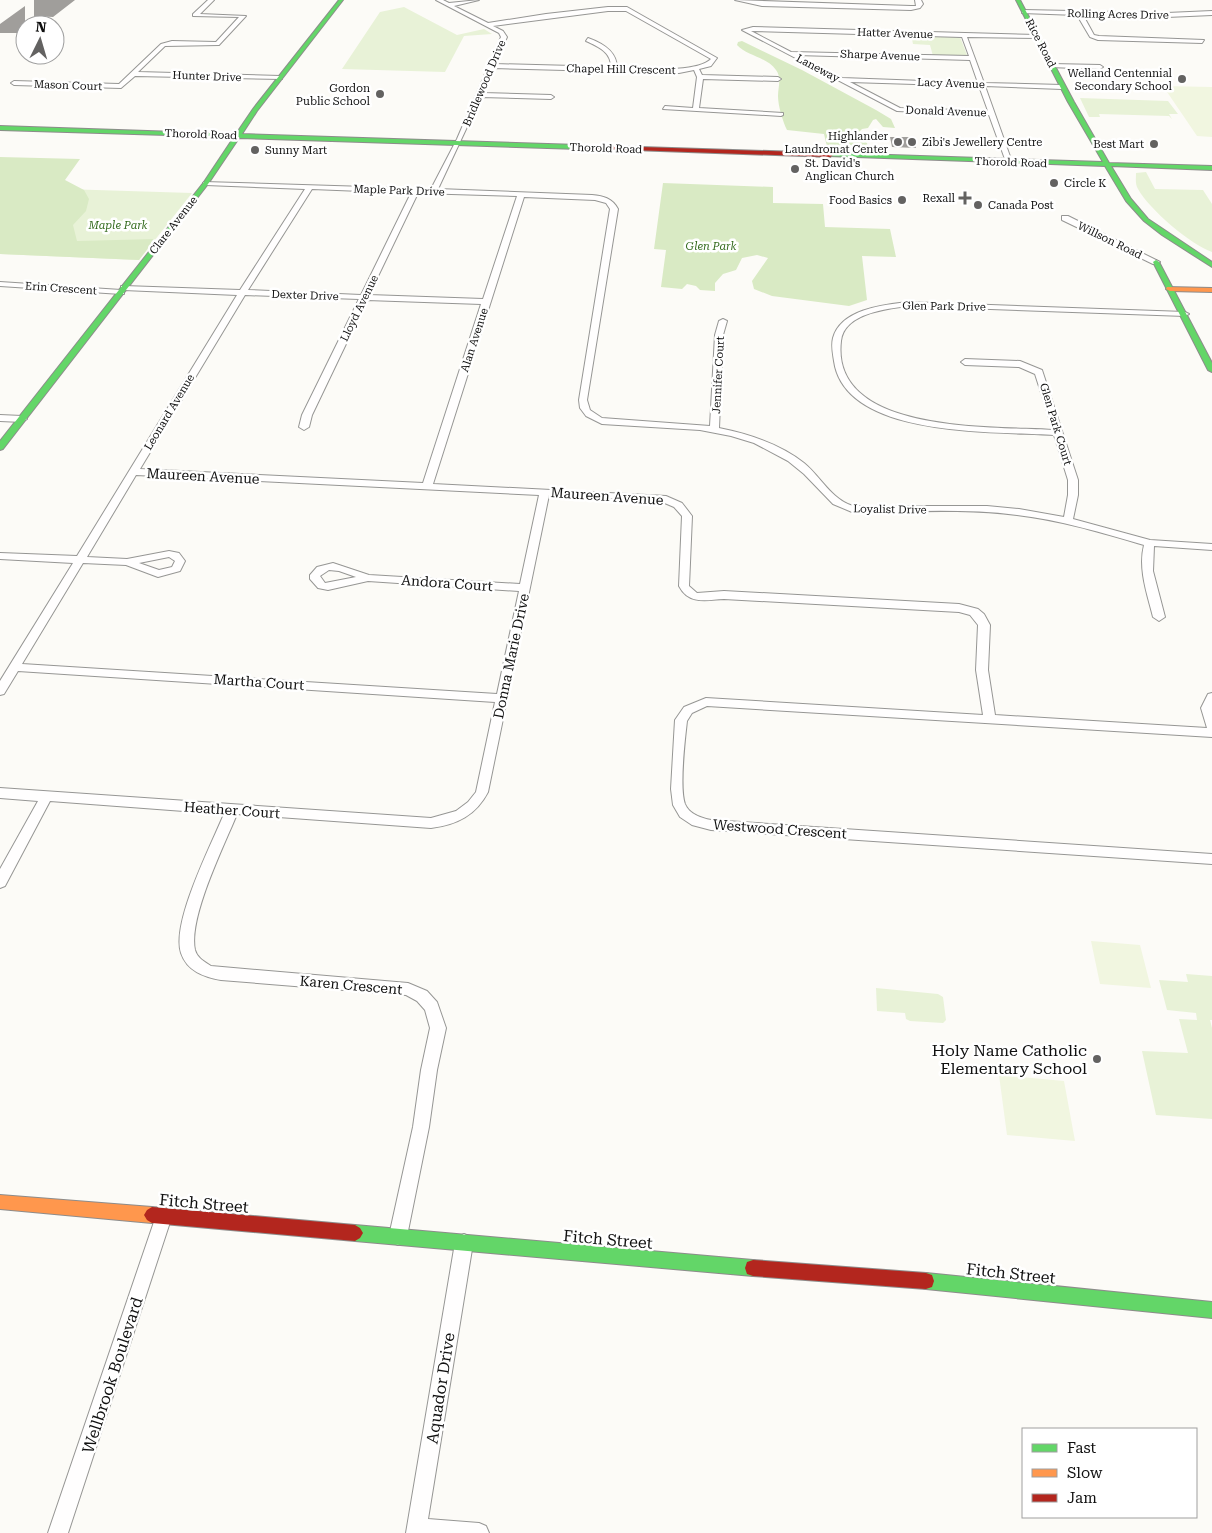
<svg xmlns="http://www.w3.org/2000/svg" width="1212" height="1533" font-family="'Roboto Serif',serif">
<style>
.green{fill:#e8f2d7}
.forest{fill:#d9eac4}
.pitch{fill:#f1f6e0}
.building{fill:#a09e9b}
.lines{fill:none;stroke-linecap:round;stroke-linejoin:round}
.street-casing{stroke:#969694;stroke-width:2}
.fast-casing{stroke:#8d8c8b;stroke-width:2}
.slow-casing{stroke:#8d8c8b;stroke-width:2}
.jam-casing{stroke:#8d8c8b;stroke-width:2}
.street{fill:#fffefe;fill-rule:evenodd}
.fast{fill:#63d668;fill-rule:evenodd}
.slow{fill:#ff974d;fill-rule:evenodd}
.jam{fill:#b3261e;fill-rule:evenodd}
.poi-dot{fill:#636261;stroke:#fff;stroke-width:2}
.labels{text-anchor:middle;stroke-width:5;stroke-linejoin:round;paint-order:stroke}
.far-street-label{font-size:11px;fill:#101010;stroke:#fff}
.far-poi-label{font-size:11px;fill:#101010;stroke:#fff;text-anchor:end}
.far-park-label{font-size:11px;font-style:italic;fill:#346b1e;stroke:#fff}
.street-label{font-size:14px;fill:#101010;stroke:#fff}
.near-poi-label{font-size:16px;fill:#101010;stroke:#fff;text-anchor:end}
.near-street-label{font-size:16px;fill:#101010;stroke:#fff}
</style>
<rect width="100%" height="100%" fill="#fcfbf7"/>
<path class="green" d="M404,7L457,35L484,29L492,34L464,36L445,72L342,69L380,12Z
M911,34L960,37L967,55L933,56L930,45L913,44Z
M1080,98L1168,101L1178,114H1169L1172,119L1169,116L1099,114L1100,117H1089Z
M1146,172L1155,189L1203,190L1212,204V252C1191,245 1149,209 1138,189C1135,184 1136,179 1136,173Z
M0,187L192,193L139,260L0,254Z
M1186,974L1212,976V1020H1210L1212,1028V1119L1156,1115L1142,1051L1188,1053L1179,1019L1197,1020L1196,1013L1167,1010L1159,980L1188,982Z
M876,988L938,994L943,997L946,1020L943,1023L910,1021L906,1019L905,1013L877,1011Z"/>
<path class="forest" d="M742,41L802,70L876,110L891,119L895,128L883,127L876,119L873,120L868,128L862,129L856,135L867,143L868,148L872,152L828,151L824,134L787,130C783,122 778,106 778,96C778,87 782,78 776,70C767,57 747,56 737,45L738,42Z
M0,157L80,159L65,180L84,190L89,199L86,211L73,225L77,241L155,239L139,260L0,254Z
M663,183L773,187V203L823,204L825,227L890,229L896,257L862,256L867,300L849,306L772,296L754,289L752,281L768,258L757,255L742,258L736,270L723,274L715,283V291L700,290L696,286L687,284L682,289L661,287L666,250L654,249Z"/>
<path class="pitch" d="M1163,86L1212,87V137L1197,136Z
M1091,941L1140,945L1151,988L1100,984Z
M999,1075L1064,1081L1075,1141L1007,1135Z"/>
<path class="building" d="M34,0H75L53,17L34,16Z
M25,6V33H0V24Z
M890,137H913L916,148L892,147Z"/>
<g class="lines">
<defs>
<path id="street" d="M208,0H214L200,14L246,16L219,45L165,46L138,72L280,76L282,79L135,76L121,88L14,85L11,83L14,81L119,84L161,44L172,41L216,42L239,17L193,16V14Z
M436,0H443L449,3L479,0L454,6L488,23L546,14L608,7H627L717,58L711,66L699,69L702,75L778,77L781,79L778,81L703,79L699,108L783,113V115L781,116L663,109L665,106L693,108L697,77L694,70L679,73L494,68L483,93L551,95L554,97L551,99L481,97L438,189L592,195C603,196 612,198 618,209L587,400L590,410L602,418L710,426L715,335L719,321L723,319L727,321L723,335L719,428C749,434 780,444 804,463C821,477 831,499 853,506H987L1019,509L1064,517L1068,495V480L1054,435C997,431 845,439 834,361C833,354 831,346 833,338C841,309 883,305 908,302L1185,312L1189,314L1185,316L908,306C887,309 844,313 841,341C830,435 995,426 1053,430L1035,374L1019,367L965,365L961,362L965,359L1020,361L1042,370L1078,480V495L1073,519L1150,540L1212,544V550L1154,546L1153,571L1165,617L1159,621L1153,617C1147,593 1138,569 1144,545C1103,533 1060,520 1017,515C963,508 907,512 852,512L833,504L804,474L788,461L754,443L731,436L700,430L602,424L586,416L580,408L579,400L610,209L606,203L595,200L524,197L433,484L666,496L682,503L692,516L689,586L697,593L724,591L959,604L978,609L984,614L990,625L988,670L995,715L1207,728L1201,708L1208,694L1212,693V737L707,706L692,713L687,721C685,739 679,787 685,804C689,814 701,818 711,820L1212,854V864L711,830L692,825L680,817L673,805L671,789L675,720L684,707L706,698L983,715L976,670L978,625L970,615L959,612L724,599C706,600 689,605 679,586L682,516L674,507L660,501L549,495L488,792C476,815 457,825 431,828L237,814C224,846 188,918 195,950C197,958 205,962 211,966L408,983L427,991L437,1002L446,1028L437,1070L429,1127L407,1236L404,1242L398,1245L392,1242L389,1236L413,1127L421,1070L430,1028L425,1010L417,1001L406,995L221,980C204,977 187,971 181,953C171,923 212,843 224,814L50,801L5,886L0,888V869L38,801L0,798V788L431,818L456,811L468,802L476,792L495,702L18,671L4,694L0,695V681L73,563L0,559V553L77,556L237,295L124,290V294H121L0,286V282L121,290V286H124L240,290L305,189L206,185L203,183L204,182L431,189L457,139L501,37L499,33ZM608,11H626L711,59C696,74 638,68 617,68C617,51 602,43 588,38L586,41C599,47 611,52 611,67L495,64L507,37L503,31L493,26ZM312,189L411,193L361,295L248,290ZM418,193L517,196L483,299L369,295ZM245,295L359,299L302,415L299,427L304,430L309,427L312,415L367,300L481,304L423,483L140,469ZM136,475L539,495L520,584L369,575L333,563L317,567L310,575V579L318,588L328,590L368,581L519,591L497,694L22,664L83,563L126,565L158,577L180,571L185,561L179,553L169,551L127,559L87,557ZM169,557L175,561L172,567L159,570L139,563ZM329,570L339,571L356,577L325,583L320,576Z
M735,0L911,6H916L915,0H921L923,4L920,8L911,10L762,6Z
M1024,10L1167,13L1212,11V15L1167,17L1083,15L1094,35L1099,36L1204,40L1202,43L1098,40L1090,37L1077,15L1022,13Z
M753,27L1037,35L1039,38L967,37L984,83L1062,85L1065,87L1062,89L985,86L1012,162L1009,164L1006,162L989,115L897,111L742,30ZM751,31L962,37L969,56L791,52ZM797,55L970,60L978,83L842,78ZM850,82L979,86L988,111L900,108Z
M1052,64L1100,65L1103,67L1100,69L1050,67Z
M1062,216H1068L1160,262L1153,264L1062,220Z
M0,415L22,416L27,419L22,422L0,421Z
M164,1208L170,1210L172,1216L68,1533H48L156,1216L158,1210Z
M464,1234L470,1237L473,1243L428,1519L479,1523L486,1526L489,1533H406L455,1243L458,1237Z"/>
<path id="fast" d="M339,0H343L257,111L242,134L579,145L582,147L579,149L239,138L208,184L3,449L0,450V441L204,182L234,137L0,130V126L236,134L253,109Z
M1016,0H1020L1074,102L1109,163L1212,166V170L1111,166L1131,199L1148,219L1212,262V267L1162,235L1144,221L1126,201L1105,166L828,156V154L830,153L1103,162L1068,102Z
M1156,260L1159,262L1212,363V372L1208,370L1153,262Z
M355,1225L753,1260L759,1262L761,1268L759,1274L753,1276L355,1241L350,1238L347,1233L350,1228Z
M926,1273L1212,1302V1318L926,1289L920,1287L918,1281L920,1275Z"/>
<path id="slow" d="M1167,287L1212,288V292L1170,291L1166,289Z
M0,1195L152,1207L157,1210L160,1215L157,1220L152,1223L0,1209Z"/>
<path id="jam" d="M579,145L830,153L833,155L830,157L577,148L576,147Z
M152,1207L355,1225L360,1228L363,1233L360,1238L355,1241L152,1223L147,1220L144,1215L147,1210Z
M753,1260L926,1273L932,1275L934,1281L932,1287L926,1289L753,1276L747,1274L745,1268L747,1262Z"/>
</defs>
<use href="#street" class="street-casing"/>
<use href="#fast" class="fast-casing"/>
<use href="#slow" class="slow-casing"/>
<use href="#jam" class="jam-casing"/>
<use href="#street" class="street"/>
<use href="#fast" class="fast"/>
<use href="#slow" class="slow"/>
<use href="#jam" class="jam"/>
</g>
<g class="poi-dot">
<circle cx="1182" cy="79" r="5"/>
<circle cx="380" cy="94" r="5"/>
<circle cx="898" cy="142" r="5"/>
<circle cx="912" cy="142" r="5"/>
<circle cx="1154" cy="144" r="5"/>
<circle cx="255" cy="150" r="5"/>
<circle cx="795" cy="169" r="5"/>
<circle cx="1054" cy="183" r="5"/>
<path d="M962.5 190.5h5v5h5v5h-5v5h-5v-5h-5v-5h5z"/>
<circle cx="902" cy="200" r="5"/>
<circle cx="978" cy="205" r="5"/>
<circle cx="1097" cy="1059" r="5"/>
</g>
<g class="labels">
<g class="far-street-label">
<text transform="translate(1118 14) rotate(1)" y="4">Rolling Acres Drive</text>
<text transform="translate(895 33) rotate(2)" y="4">Hatter Avenue</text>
<text transform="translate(1041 43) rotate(63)" y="4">Rice Road</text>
<text transform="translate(880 55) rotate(2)" y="4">Sharpe Avenue</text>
<text transform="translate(818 68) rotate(28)" y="4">Laneway</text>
<text transform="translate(621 69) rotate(1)" y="4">Chapel Hill Crescent</text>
<text transform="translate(207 76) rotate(2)" y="4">Hunter Drive</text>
<text transform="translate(484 83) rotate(-67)" y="4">Bridlewood Drive</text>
<text transform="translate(951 83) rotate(2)" y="4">Lacy Avenue</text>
<text transform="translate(68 85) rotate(2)" y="4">Mason Court</text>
<text transform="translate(946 111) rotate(2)" y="4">Donald Avenue</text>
<text transform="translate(201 134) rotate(2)" y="4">Thorold Road</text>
<text transform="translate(606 148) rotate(2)" y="4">Thorold Road</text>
<text transform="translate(1011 162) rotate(2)" y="4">Thorold Road</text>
<text transform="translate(399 190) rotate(2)" y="4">Maple Park Drive</text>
<text transform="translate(173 225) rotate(-52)" y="4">Clare Avenue</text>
<text transform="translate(1110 240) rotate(26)" y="4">Willson Road</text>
<text transform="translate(61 288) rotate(4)" y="4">Erin Crescent</text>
<text transform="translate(305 295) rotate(2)" y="4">Dexter Drive</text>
<text transform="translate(944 306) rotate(1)" y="4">Glen Park Drive</text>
<text transform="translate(359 308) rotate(-64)" y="4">Lloyd Avenue</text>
<text transform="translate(474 340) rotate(-72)" y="4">Alan Avenue</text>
<text transform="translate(718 375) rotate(-87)" y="4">Jennifer Court</text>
<text transform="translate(169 412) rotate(-59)" y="4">Leonard Avenue</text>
<text transform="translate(1056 424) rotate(73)" y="4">Glen Park Court</text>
<text transform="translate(890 509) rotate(1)" y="4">Loyalist Drive</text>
</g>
<g class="far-poi-label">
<text x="1172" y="77">Welland Centennial<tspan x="1172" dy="13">Secondary School</tspan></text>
<text x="370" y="92">Gordon<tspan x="370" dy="13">Public School</tspan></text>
<text x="888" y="140">Highlander<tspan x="888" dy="13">Laundromat Center</tspan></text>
<text x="922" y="146" text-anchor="start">Zibi's Jewellery Centre</text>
<text x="1144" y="148">Best Mart</text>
<text x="265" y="154" text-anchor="start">Sunny Mart</text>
<text x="805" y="167" text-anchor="start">St. David's<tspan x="805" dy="13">Anglican Church</tspan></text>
<text x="1064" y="187" text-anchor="start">Circle K</text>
<text x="955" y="202">Rexall</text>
<text x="892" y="204">Food Basics</text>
<text x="988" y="209" text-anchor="start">Canada Post</text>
</g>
<g class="far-park-label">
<text x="118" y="229">Maple Park</text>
<text x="711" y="250">Glen Park</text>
</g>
<g class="street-label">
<text transform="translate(203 476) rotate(3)" y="5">Maureen Avenue</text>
<text transform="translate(607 496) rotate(4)" y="5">Maureen Avenue</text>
<text transform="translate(447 583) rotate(4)" y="5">Andora Court</text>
<text transform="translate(511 656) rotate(-78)" y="5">Donna Marie Drive</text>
<text transform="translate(259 682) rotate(4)" y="5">Martha Court</text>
<text transform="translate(232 810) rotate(4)" y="5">Heather Court</text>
<text transform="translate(780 829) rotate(4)" y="5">Westwood Crescent</text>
<text transform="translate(351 985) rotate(5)" y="5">Karen Crescent</text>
</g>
<g class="near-poi-label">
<text x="1087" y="1056">Holy Name Catholic<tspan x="1087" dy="18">Elementary School</tspan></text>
</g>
<g class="near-street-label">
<text transform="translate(204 1203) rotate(5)" y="6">Fitch Street</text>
<text transform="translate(608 1239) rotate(5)" y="6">Fitch Street</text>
<text transform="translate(1011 1273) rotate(6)" y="6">Fitch Street</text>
<text transform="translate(112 1375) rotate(-72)" y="6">Wellbrook Boulevard</text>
<text transform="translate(440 1388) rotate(-81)" y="6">Aquador Drive</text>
</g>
</g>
<rect x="1022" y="1428" width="175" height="90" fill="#ffffff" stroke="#9f9f9f"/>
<rect x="1032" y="1444" width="25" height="8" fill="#63d668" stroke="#9f9f9f"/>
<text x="1067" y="1453" font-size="15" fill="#101010">Fast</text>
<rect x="1032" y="1469" width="25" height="8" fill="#ff974d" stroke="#9f9f9f"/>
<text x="1067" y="1478" font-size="15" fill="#101010">Slow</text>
<rect x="1032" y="1494" width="25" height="8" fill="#b3261e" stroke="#9f9f9f"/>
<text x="1067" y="1503" font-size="15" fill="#101010">Jam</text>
<g transform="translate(40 40) rotate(5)"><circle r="24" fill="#ffffff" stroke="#9f9f9f"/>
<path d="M0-4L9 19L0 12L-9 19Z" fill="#636261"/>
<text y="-8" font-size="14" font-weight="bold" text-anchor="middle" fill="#101010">N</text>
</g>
</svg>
